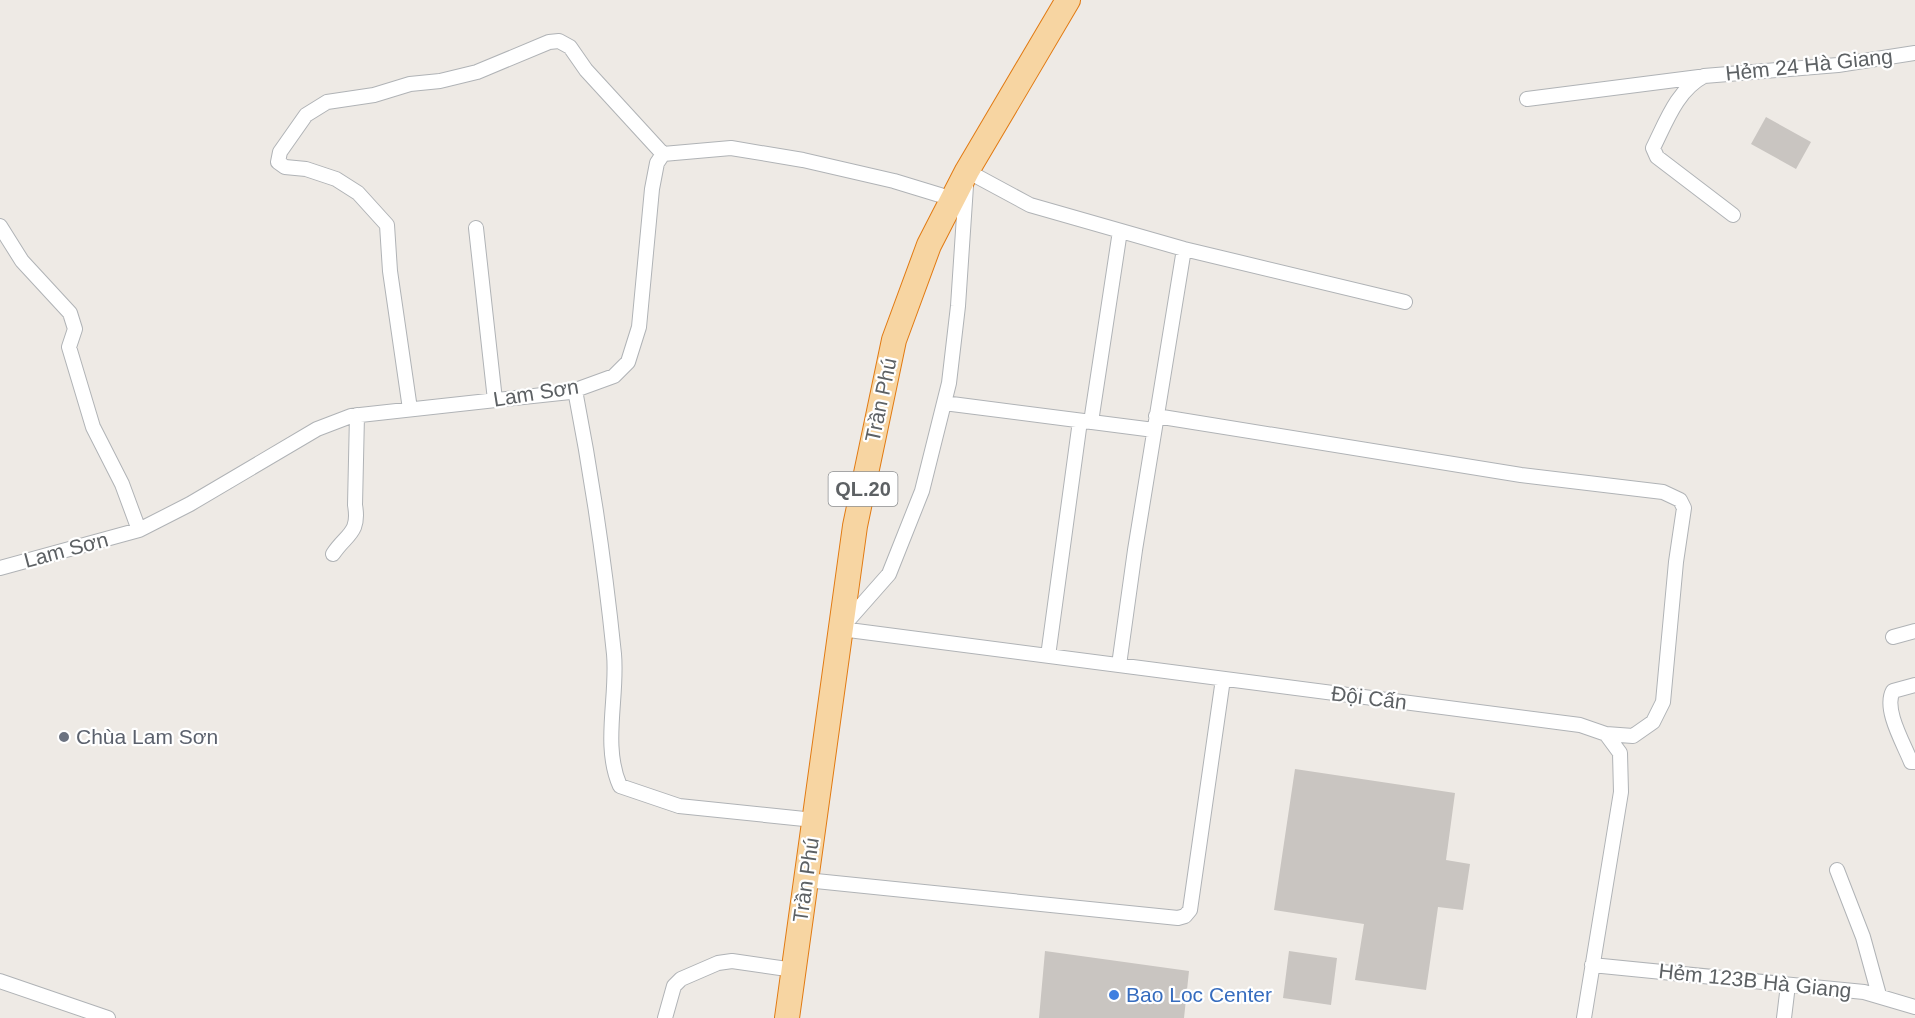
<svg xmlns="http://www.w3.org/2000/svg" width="1915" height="1018" font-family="Helvetica,sans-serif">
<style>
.building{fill:#c9c5c1}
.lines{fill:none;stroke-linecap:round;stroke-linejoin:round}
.minor-casing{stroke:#b0b3b6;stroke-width:16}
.trunk-casing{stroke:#e17a12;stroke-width:26}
.minor{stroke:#fff;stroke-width:14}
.trunk{stroke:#f7d5a2;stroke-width:24}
.worship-dot{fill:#6b7280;stroke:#fff;stroke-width:2}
.shop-dot{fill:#3f7fe0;stroke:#fff;stroke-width:2}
.labels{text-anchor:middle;stroke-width:4.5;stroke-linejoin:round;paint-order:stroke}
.shield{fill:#fff;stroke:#8e9092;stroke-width:1.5}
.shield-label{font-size:20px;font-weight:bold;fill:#5d6164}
.street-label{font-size:21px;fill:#5d6164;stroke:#fff}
.worship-label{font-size:21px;fill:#5b616d;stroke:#fff;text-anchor:start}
.shop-label{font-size:21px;fill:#366cbe;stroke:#fff;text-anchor:start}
</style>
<rect width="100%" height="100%" fill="#eeeae5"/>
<path class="building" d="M1766,117L1811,142L1796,169L1751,144Z
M1295,769L1455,793L1446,860L1470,864L1463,910L1438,907L1426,990L1355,980L1364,924L1274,910Z
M1045,951L1189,971L1184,1018H1039Z
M1289,951L1337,958L1331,1005L1283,998Z"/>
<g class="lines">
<defs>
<path id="minor" d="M1527,99L1699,77
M1733,215L1657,157L1653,148C1666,122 1677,90 1704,76L1838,65L1915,53
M0,226L22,261L70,313L75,329L69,347L93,427L122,484L139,530
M476,228L495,400
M575,390C592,477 605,566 614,654C618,696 602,746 620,786L679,806L814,820
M944,403L1154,430
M410,409L390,271L387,225L358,193L336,179L306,169L285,167L278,162L280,152L306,115L327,102L374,95L410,84L440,81L477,72L549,42L559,41L570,47L586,70L663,154
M1156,416L1521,475L1663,492L1680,500L1684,508L1676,562L1663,702L1653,722L1633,736L1606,734
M1091,422L1120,231
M333,554C346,534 360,534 355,505L357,415
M0,568L139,530L190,504L317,429L351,416L570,392L614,376L628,362L639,327L652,189L657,163L663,154L731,148L803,160L894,181L953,199
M844,625L889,574L922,491L949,383L958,306L967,171L1030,205L1184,249L1405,302
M841,629L1580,725L1606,734L1620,753L1621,792L1584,1018
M1893,637L1915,631
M1048,656L1080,421
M1119,665L1135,550L1184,249
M1915,685L1893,691C1883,709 1904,744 1911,762H1915
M1837,870L1863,937L1879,995
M806,880L1178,918L1185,916L1190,910L1223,679
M1592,965L1864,992L1915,1007
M0,981L108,1018
M665,1018L674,986L681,979L718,963L732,961L794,970
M1784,1018L1788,985"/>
<path id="trunk" d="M787,1018L855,526L894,340L929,245L967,171L1068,0"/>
</defs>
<use href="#minor" class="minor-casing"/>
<use href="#trunk" class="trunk-casing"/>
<use href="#minor" class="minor"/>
<use href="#trunk" class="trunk"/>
</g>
<circle class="worship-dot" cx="64" cy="737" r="6"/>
<circle class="shop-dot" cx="1114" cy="995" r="6"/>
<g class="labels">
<rect class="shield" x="828.5" y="472" width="69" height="34" rx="4.5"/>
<g class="shield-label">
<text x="863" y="496">QL.20</text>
</g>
<g class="street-label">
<text transform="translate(1809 65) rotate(-6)" y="7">Hẻm 24 Hà Giang</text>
<text transform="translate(536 393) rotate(-9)" y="7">Lam Sơn</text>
<text transform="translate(881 400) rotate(-78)" y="7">Trần Phú</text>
<text transform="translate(66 550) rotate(-15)" y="7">Lam Sơn</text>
<text transform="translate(1369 698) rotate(7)" y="7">Đội Cấn</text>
<text transform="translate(806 880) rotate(-82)" y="7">Trần Phú</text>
<text transform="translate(1755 981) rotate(6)" y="7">Hẻm 123B Hà Giang</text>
</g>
<g class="worship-label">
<text x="76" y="744">Chùa Lam Sơn</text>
</g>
<g class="shop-label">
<text x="1126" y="1002">Bao Loc Center</text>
</g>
</g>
</svg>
